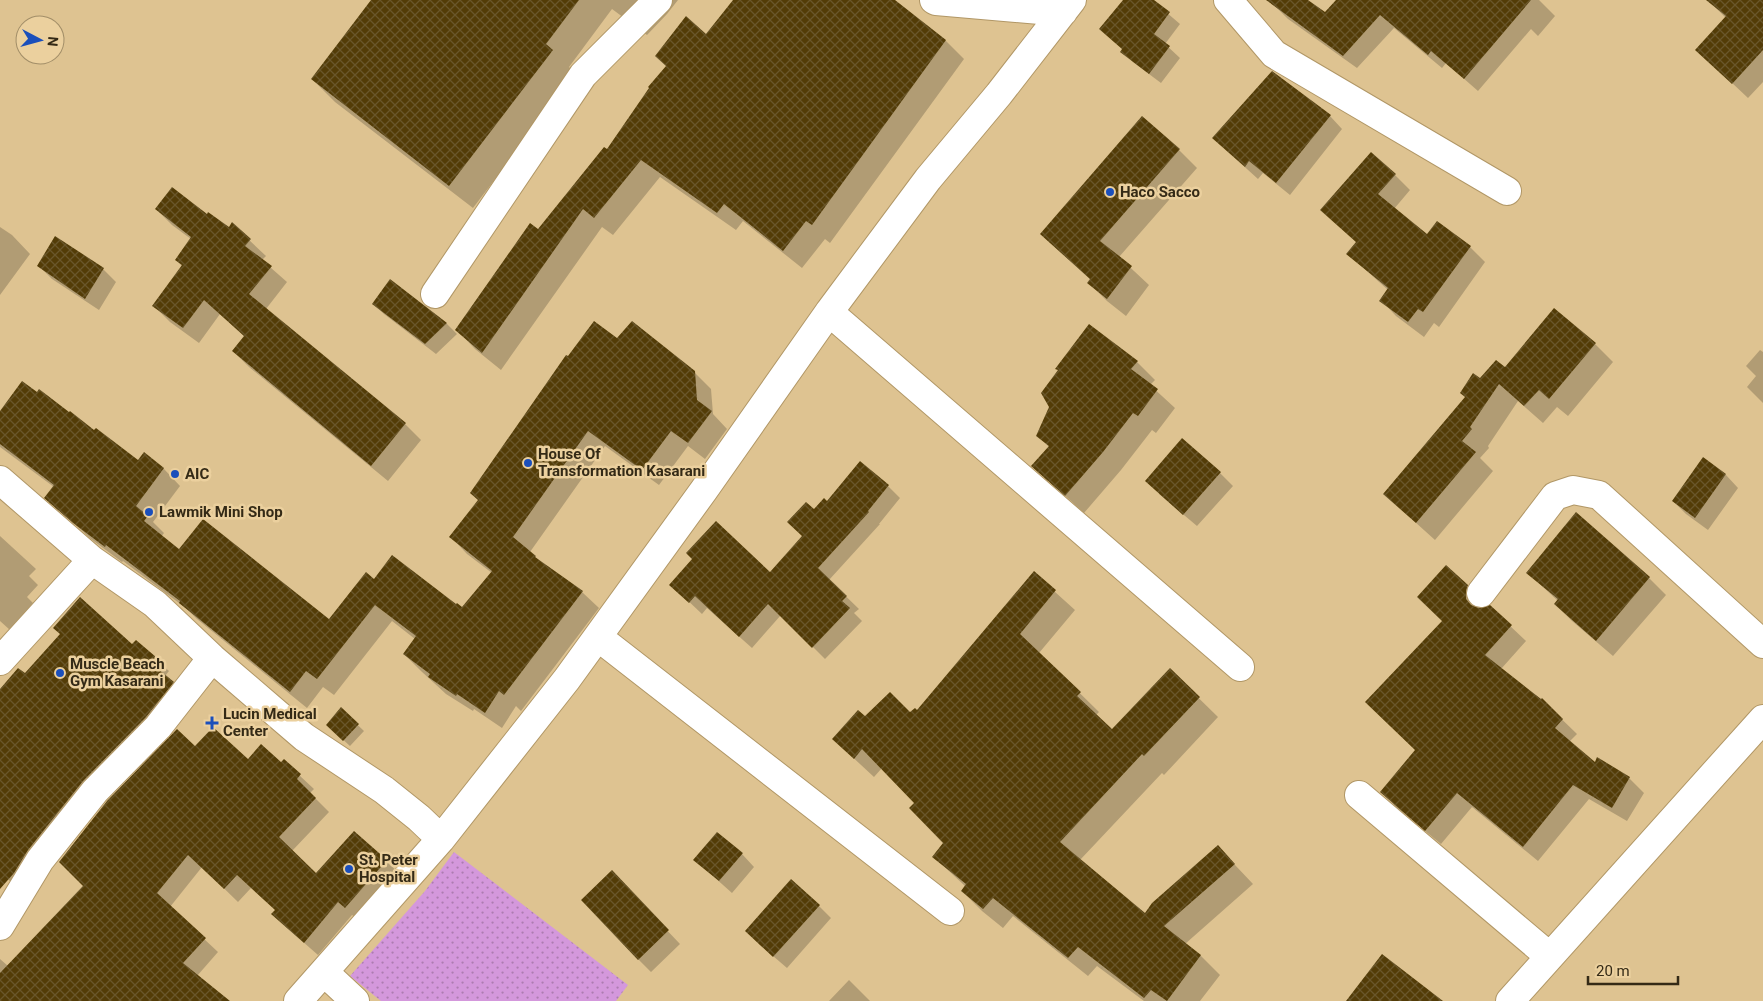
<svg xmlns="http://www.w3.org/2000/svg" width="1763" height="1001" font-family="Roboto,sans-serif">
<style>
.park{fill:url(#park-dots)}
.shadow{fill:#0003}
.building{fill:url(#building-cross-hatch)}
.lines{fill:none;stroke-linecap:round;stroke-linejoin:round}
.minor-casing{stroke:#b19766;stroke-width:30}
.minor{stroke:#fff;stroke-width:28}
.poi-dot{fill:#1b4fbb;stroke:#ebd09e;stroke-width:2}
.labels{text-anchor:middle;stroke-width:5;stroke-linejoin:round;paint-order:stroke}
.poi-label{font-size:15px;font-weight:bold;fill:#342a16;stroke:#ebd09e;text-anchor:start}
</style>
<defs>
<pattern id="park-dots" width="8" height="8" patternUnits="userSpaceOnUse" patternTransform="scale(1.25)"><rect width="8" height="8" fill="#d498dc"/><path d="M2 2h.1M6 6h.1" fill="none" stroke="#ad7cb1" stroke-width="1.8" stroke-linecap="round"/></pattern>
<pattern id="building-cross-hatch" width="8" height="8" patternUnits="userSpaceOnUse" patternTransform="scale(1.25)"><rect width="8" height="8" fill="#533c07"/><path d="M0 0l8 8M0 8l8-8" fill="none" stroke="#69562b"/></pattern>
</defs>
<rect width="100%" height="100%" fill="#dec391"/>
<path class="park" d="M454,852L628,985L616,1001H381L350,976L425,891Z"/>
<path class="shadow" d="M372,0H678L667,14L647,35L612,9L569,67L575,74L473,208L335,102L312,79Z
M735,0H893L946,41L964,59L830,243L825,239L802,268L743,221L736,230L660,177L613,235L602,227L501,370L475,349L457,330L538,230Z
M1124,0H1152L1180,24L1165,44L1180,58L1161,83L1133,62L1122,51Z
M1278,0H1306L1325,13L1337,0H1539L1555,16L1538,36L1531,29L1478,91L1446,63L1442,68L1394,28L1357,68L1288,19L1274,5Z
M1714,0H1763V82L1748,98L1713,65L1726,18L1711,3Z
M1330,116L1342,129L1290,195L1263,173L1258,179L1226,150Z
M1179,150L1197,168L1119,257L1149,285L1126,316L1107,301L1089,283L1091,280L1041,234Z
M1395,175L1410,190L1394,209L1427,236L1470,247L1485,262L1439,327L1434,323L1424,337L1396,316L1381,300L1388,290L1348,254L1357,243L1321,210Z
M156,209L207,216L229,228L232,224L266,256L262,260L287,282L266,309L405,424L421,440L388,481L249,367L233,351L245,337L220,314L199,343L170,322L154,306L183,267L176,260L191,239L172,225Z
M0,227L12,235L30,254L0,295Z
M39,266L103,269L116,282L99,310L52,279Z
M390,281L447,324L457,334L436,354L384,314L373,304Z
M617,340L694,372L711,389L713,414L727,429L705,459L688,446L659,485L605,446L530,552L542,563L582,592L599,608L521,711L516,706L502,728L474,709L473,711L446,694L421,671L404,654L415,639L392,621L334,695L323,687L307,708L197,619L187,609L123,561L122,562L91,539L46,498L54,487L0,447V413L138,462L144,454L164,469L180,486L153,522L164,533L161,537L179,551L329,621L374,580L463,609L492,573L467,554L451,537Z
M1595,344L1613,362L1568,416L1557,407L1543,423L1518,401L1488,446L1489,448L1480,458L1493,471L1435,540L1384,494L1481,380L1505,369Z
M1760,350L1763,352V403L1747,387L1756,376L1746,366Z
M1137,362L1155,380L1150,385L1175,408L1156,433L1152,430L1121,470L1084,513L1033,466L1049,447L1038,436Z
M1704,459L1726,475L1738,488L1708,530L1686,514L1673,501Z
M1220,473L1233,486L1197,526L1159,494Z
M888,486L900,498L879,524H880L829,580L859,609L854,613L862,621L825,659L781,615L752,648L707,608L702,614L683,596L770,574L803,536L814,511L828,503Z
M1576,514L1649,578L1666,595L1613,656L1572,621L1555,604L1558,601L1528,573Z
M0,536L36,569L29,576L38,585L27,597L33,603L10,630L0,621Z
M1034,573L1075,610L1039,653L1099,712L1096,715L1112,731L1170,670L1218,717L1164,775L1162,773L1080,860L1145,914L1218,847L1253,884L1185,944L1201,956L1220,975L1200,1001H1144L1097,966L1088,976L1013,916L1003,928L982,911L962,891L966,887L934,857L944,843L916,803L882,768L874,777L833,739L865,718L917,712Z
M1467,586L1482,601L1480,610L1490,607L1526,641L1501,669L1542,700L1577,734L1569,742L1595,764L1629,778L1644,793L1627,821L1589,799L1538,861L1472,807L1441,844L1396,807L1382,792L1416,750L1443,621Z
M136,642L169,671L165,676L186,696L22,892L0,872V691L25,675L132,646Z
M341,709L364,731L350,746L327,725Z
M195,748L249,761L282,764L284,761L314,789L310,793L329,812L292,851L316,875L354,832L400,874L359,920L352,915L318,955L286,927L276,910L251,888L238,902L202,867L170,907L218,952L197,976L228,1001H0V959L8,966L85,886Z
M742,854L754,867L732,893L695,860Z
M624,885L680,944L651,972L638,959Z
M819,906L831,918L787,968L759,944Z
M849,980L870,1001H829Z"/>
<path class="building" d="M371,0H579L546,44L553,50L449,186L311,79Z
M733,0H895L946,40L812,225L806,221L783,251L724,204L717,213L641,160L594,218L583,209L482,353L455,330L530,223L538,229L604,147L607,149L649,88L648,87L666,66L655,56L686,16L706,34Z
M1123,0H1154L1170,12L1154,34L1170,46L1149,74L1120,52L1122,49L1099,29Z
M1266,0H1308L1325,12L1336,0H1531L1464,79L1431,51L1428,55L1380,15L1343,56Z
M1706,0H1763V50L1732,84L1695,50L1726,16Z
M1272,71L1331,115L1276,183L1249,161L1245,167L1212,138Z
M1142,116L1180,149L1100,241L1132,266L1107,299L1087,283L1090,279L1040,234Z
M1371,152L1396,174L1378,194L1427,234L1437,221L1471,246L1423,312L1418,309L1408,322L1379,301L1388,288L1346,254L1356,242L1320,210Z
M172,187L207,214L208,212L229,227L232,222L251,239L245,246L272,266L249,294L406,423L371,466L232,351L244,336L204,300L183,328L152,306L182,265L175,260L191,237L155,209Z
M55,236L104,268L85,299L37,266Z
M390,279L447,323L425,344L372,304Z
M1554,308L1596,343L1549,399L1539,390L1524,406L1499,384L1470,427L1472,429L1462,441L1476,452L1416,523L1383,494L1465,397L1460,393L1473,373L1480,378L1496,360L1505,367Z
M594,321L617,338L632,321L695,371L697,400L712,411L688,443L671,431L642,470L588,431L513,537L536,556L535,557L583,591L504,695L499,691L485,713L457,694L456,696L428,677L430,674L403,654L416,636L375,605L317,679L306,671L290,692L179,603L180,601L106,545L105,547L73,523L44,498L54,485L0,444V411L22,381L37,392L39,389L69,412L70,411L94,430L96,428L138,460L144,452L164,468L136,506L148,516L144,521L179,549L203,519L329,619L366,572L374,579L392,555L456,604L457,603L462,607L492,571L449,537L478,500L470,493L566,355L568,356Z
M1089,324L1138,361L1131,369L1158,389L1138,416L1133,413L1103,452L1065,496L1031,466L1049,446L1036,436L1049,407L1041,393L1058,370L1055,369Z
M1182,438L1221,472L1183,515L1145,481Z
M1703,457L1726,474L1695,518L1672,501Z
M860,461L889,485L868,511L869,512L818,568L847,596L842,601L850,608L812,648L768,604L739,637L695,596L689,603L669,585L692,559L686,553L716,521L770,572L802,536L787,522L806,502L814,509L824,498L827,501Z
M1576,512L1650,577L1596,641L1554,604L1558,599L1526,573Z
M1446,565L1468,585L1466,591V599L1471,605L1479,608L1490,605L1512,625L1485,655L1541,699L1542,698L1563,719L1555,728L1595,762L1597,757L1630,777L1612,808L1573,785L1523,847L1457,793L1425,831L1380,792L1415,750L1365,702L1442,621L1417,597Z
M1034,571L1056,590L1020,634L1081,692L1077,696L1112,729L1170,668L1200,697L1144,756L1142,754L1060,842L1145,913L1152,903L1218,845L1235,864L1164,926L1201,955L1167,1001L1151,990L1144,998L1078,947L1068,958L993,898L983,909L961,891L966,884L932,857L943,843L909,808L914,803L862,749L854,759L832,739L858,710L865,716L890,692L910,712L915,708L917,710Z
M80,597L132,644L136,640L156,657L151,663L174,682L146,717L83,781L28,850L14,873L0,889V689L18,668L25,673L60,634L53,628Z
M341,707L359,724L343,741L326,725Z
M213,727L248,759L261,744L281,762L284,759L301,774L297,779L316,798L279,837L316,873L354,831L387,860L345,908L338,902L304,943L271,914L275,910L237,875L224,889L188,855L157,893L206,938L183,963L230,1001H0V973L83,886L59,862L107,801L177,729L195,746Z
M717,832L743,853L719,881L693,860Z
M612,870L669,930L638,960L581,900Z
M791,879L820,905L773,957L745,931Z
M1382,954L1443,1001H1346Z"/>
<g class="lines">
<defs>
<path id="minor" d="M934,0L936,1L1063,12
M1228,0L1274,54L1507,191
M435,294L583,75L658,0
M829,312L1240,667
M0,480L92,560L155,604L212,658L304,737L384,790L419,818L441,839L567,679L704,490L829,312L928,179L999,94L1072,0
M1481,593L1555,496L1573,490L1599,495L1763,644
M598,637L950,911
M0,661L92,560
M1359,795L1549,956
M0,926L40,860L95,791L158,727L212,658
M324,972L355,1001
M298,1001L441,839
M1510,1001L1763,719"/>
</defs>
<use href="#minor" class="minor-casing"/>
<use href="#minor" class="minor"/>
</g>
<g class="poi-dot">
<circle cx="1110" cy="192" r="5"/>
<circle cx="528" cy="463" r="5"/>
<circle cx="175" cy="474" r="5"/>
<circle cx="149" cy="512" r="5"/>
<circle cx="60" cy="673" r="5"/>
<path d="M209.5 715.5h5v5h5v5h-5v5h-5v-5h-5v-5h5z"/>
<circle cx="349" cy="869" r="5"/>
</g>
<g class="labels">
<g class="poi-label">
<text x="1120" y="197">Haco Sacco</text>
<text x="538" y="459">House Of<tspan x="538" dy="17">Transformation Kasarani</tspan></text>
<text x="185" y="479">AIC</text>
<text x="159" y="517">Lawmik Mini Shop</text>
<text x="70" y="669">Muscle Beach<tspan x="70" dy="17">Gym Kasarani</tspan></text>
<text x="223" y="719">Lucin Medical<tspan x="223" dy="17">Center</tspan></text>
<text x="359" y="865">St. Peter<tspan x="359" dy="17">Hospital</tspan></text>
</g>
</g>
<g transform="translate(40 40) rotate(96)"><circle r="24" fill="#ebd09e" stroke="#a28e68"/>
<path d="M0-4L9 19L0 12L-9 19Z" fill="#1b4fbb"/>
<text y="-8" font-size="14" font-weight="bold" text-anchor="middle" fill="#342a16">N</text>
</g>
<path d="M1588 976v8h90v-8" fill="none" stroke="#342a16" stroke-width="2.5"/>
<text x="1596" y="976" font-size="15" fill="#342a16" stroke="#ebd09e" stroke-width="4" paint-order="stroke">20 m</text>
</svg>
